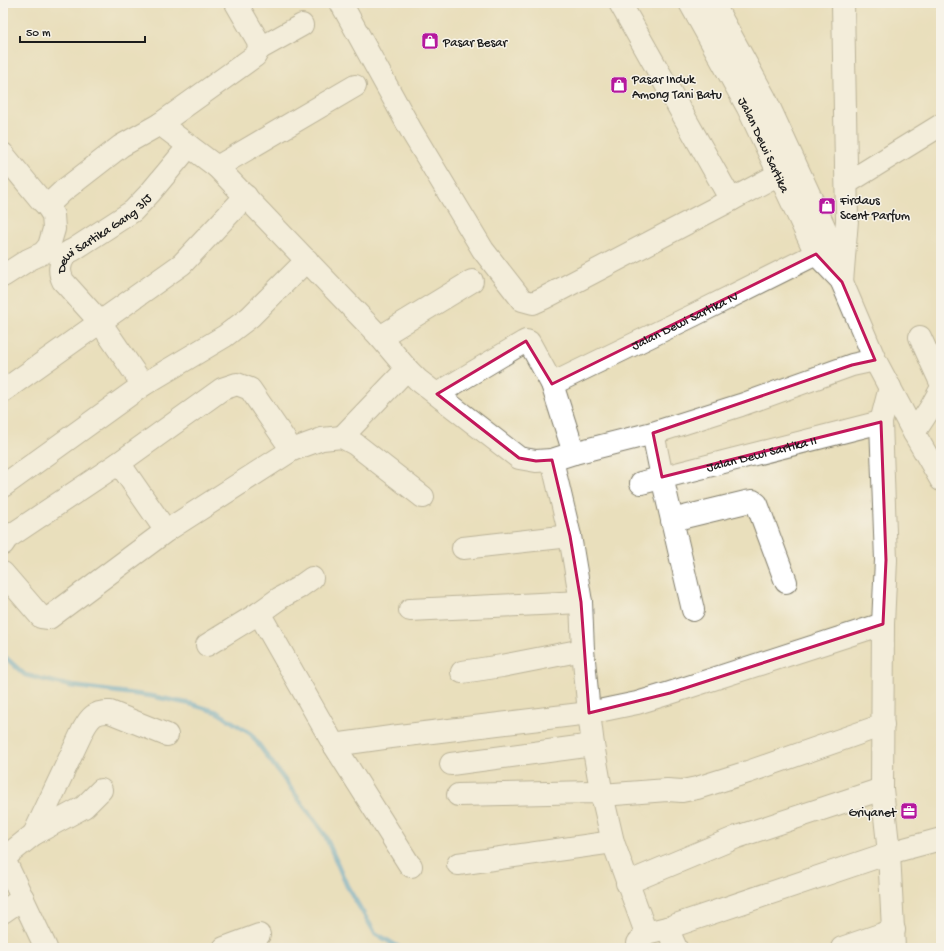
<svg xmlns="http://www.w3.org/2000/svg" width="944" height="951" font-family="'Gochi Hand',sans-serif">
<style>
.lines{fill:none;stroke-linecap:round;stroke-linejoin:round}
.stream{stroke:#56a3cf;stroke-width:5}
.minor-casing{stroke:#827e6c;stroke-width:24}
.major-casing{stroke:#827e6c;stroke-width:24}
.minor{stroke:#fff;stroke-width:22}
.major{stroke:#fff;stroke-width:22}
.marked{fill:none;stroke:#c2185b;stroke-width:3;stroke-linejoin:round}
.labels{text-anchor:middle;stroke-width:3;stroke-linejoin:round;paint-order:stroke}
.poi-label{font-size:13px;fill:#1c1c1c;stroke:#f7f3e8;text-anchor:start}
.street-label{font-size:13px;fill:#1c1c1c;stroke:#f7f3e8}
</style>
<rect width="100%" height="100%" fill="#f7f3e8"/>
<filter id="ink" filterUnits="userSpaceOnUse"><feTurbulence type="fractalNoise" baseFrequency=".025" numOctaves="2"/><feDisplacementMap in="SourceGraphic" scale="8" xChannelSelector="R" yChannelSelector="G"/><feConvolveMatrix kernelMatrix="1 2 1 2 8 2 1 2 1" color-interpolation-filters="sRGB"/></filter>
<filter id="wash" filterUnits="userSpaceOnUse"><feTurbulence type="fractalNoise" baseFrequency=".012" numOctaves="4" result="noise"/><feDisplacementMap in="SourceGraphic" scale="16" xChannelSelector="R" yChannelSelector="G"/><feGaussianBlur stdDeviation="0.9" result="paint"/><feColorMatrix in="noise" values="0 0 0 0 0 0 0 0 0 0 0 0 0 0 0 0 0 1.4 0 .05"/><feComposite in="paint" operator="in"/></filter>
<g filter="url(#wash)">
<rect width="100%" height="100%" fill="#e9dfbc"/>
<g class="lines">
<path class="stream" d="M3,655L25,675L71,686L151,696L191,704L217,712L251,734L325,835L347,886L375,933L400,948"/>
</g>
</g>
<g filter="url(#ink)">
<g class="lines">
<defs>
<g id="minor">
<path d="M341,3L412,132L483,250L522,300L533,303L544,298L731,200L779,174"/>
<path d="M620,3L731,200"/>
<path d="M259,49L302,25"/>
<path d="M160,124L217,167L380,337L407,369L418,380L519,458L536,461L552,460L574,453L653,433L741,405L852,365L875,360"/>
<path d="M3,154L40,199L47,206L63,191L121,146L160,124L255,56L259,49L258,41L236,3"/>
<path d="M217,167L355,86"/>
<path d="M847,183L941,125"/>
<path d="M3,276L28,260L43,253L49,246L54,229L53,215L47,206"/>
<path d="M842,282L847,220L843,3"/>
<path d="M380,337L472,281"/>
<path d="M920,337L941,383"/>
<path id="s1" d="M552,384L694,315L816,254"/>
<path id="s2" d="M143,385L100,322L63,281C59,273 59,263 65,256C67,253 70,251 73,250L133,211L150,193L189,146"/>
<path d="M890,387L881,422L886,560L883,624L882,789L889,853L894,948"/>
<path d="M3,391L182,264L246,196"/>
<path d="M437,394L524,342L526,341L529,342L552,384L574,453"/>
<path d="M653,433L662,477L693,610"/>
<path d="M914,433L931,407L941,389"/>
<path d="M342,437L407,369"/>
<path d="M552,460L570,536L581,602L583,650L589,713L593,745L602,795L613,842L646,933"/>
<path d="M119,463L166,531"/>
<path id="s3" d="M641,483L881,422"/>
<path d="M3,486L143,385L225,336L250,317L307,260"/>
<path d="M672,520L746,502L753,501L757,504L786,582"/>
<path d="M3,544L7,538L119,463L222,389L237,384L250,389L292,450"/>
<path d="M463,548L570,536"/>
<path d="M3,573L41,617L49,618L166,531L292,450L322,439L342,437L355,444L423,497"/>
<path d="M410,610L581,602"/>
<path d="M259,613L334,745L409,864L411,866"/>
<path d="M207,645L259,613L280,598L298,588L312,578"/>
<path d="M462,672L502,666L583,650"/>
<path d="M334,745L391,737L589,713L637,703L670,693L883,624"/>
<path d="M451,764L593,745"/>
<path d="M458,795L592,792L602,795L667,790L682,791L697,788L748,772L883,725"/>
<path d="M34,834L83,730C90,717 95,711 110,712L167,735"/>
<path d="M3,857L46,948"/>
<path d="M4,858L34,834L84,807L101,790"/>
<path d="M458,864L613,842"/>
<path d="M627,883L737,837L882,789"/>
<path d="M3,912L23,898"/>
<path d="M667,928L676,948"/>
<path d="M224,948L259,935"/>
<path d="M638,948V943L646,933L667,928L889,853L941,839"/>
<path d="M842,948L894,930"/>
</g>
<g id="major">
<path id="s4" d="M690,3L748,108L779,174L816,254L838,277"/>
<path d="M713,3L765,98L827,233L842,282L875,360L914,433L941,480"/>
</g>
</defs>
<use href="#minor" class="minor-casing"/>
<use href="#major" class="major-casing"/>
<use href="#minor" class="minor"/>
<use href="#major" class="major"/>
</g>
</g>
<path d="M0 0H944V951H0ZM816,254L842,282L875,360L852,365L653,433L662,477L881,422L886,560L883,624L670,693L589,713L581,602L570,536L552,460L536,461L519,458L437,394L526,341L552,384Z" fill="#e9dfbc" fill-opacity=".55" fill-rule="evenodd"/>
<path class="marked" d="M816,254L842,282L875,360L852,365L653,433L662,477L881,422L886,560L883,624L670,693L589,713L581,602L570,536L552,460L536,461L519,458L437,394L526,341L552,384Z"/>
<defs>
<symbol id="shop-square" viewBox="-11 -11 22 22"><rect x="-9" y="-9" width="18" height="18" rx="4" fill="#b5179e" stroke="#f7f3e8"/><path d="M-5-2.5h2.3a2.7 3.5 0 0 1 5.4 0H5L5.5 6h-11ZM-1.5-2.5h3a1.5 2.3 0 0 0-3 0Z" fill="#fff"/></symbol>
<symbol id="office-square" viewBox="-11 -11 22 22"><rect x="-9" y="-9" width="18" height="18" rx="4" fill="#b5179e" stroke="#f7f3e8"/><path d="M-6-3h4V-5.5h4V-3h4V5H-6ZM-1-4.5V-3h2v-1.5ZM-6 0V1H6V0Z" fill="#fff"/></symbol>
</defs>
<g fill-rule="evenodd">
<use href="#shop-square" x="420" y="31" width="20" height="20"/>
<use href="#shop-square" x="609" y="75" width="20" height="20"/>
<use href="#shop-square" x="817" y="196" width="20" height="20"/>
<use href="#office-square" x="899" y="801" width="20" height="20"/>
</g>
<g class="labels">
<g class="poi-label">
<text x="443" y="46">Pasar Besar</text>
<text x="632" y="83">Pasar Induk<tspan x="632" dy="15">Among Tani Batu</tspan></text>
<text x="840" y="204">Firdaus<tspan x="840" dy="15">Scent Parfum</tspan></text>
<text x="896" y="816" text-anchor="end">Griyanet</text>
</g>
<g class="street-label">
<text dy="5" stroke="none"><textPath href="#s4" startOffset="160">Jalan Dewi Sartika</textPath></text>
<text dy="5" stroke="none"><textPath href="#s2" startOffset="201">Dewi Sartika Gang 3/J</textPath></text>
<text dy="5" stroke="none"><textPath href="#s1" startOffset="147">Jalan Dewi Sartika IV</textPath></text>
<text dy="5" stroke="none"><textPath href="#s3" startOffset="124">Jalan Dewi Sartika II</textPath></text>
</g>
</g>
<rect width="944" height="951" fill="none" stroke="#f7f3e8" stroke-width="16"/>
<path d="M20 36v6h125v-6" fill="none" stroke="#1c1c1c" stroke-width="2"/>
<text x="26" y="36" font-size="12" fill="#1c1c1c" stroke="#f7f3e8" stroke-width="3" paint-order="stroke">50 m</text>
</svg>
